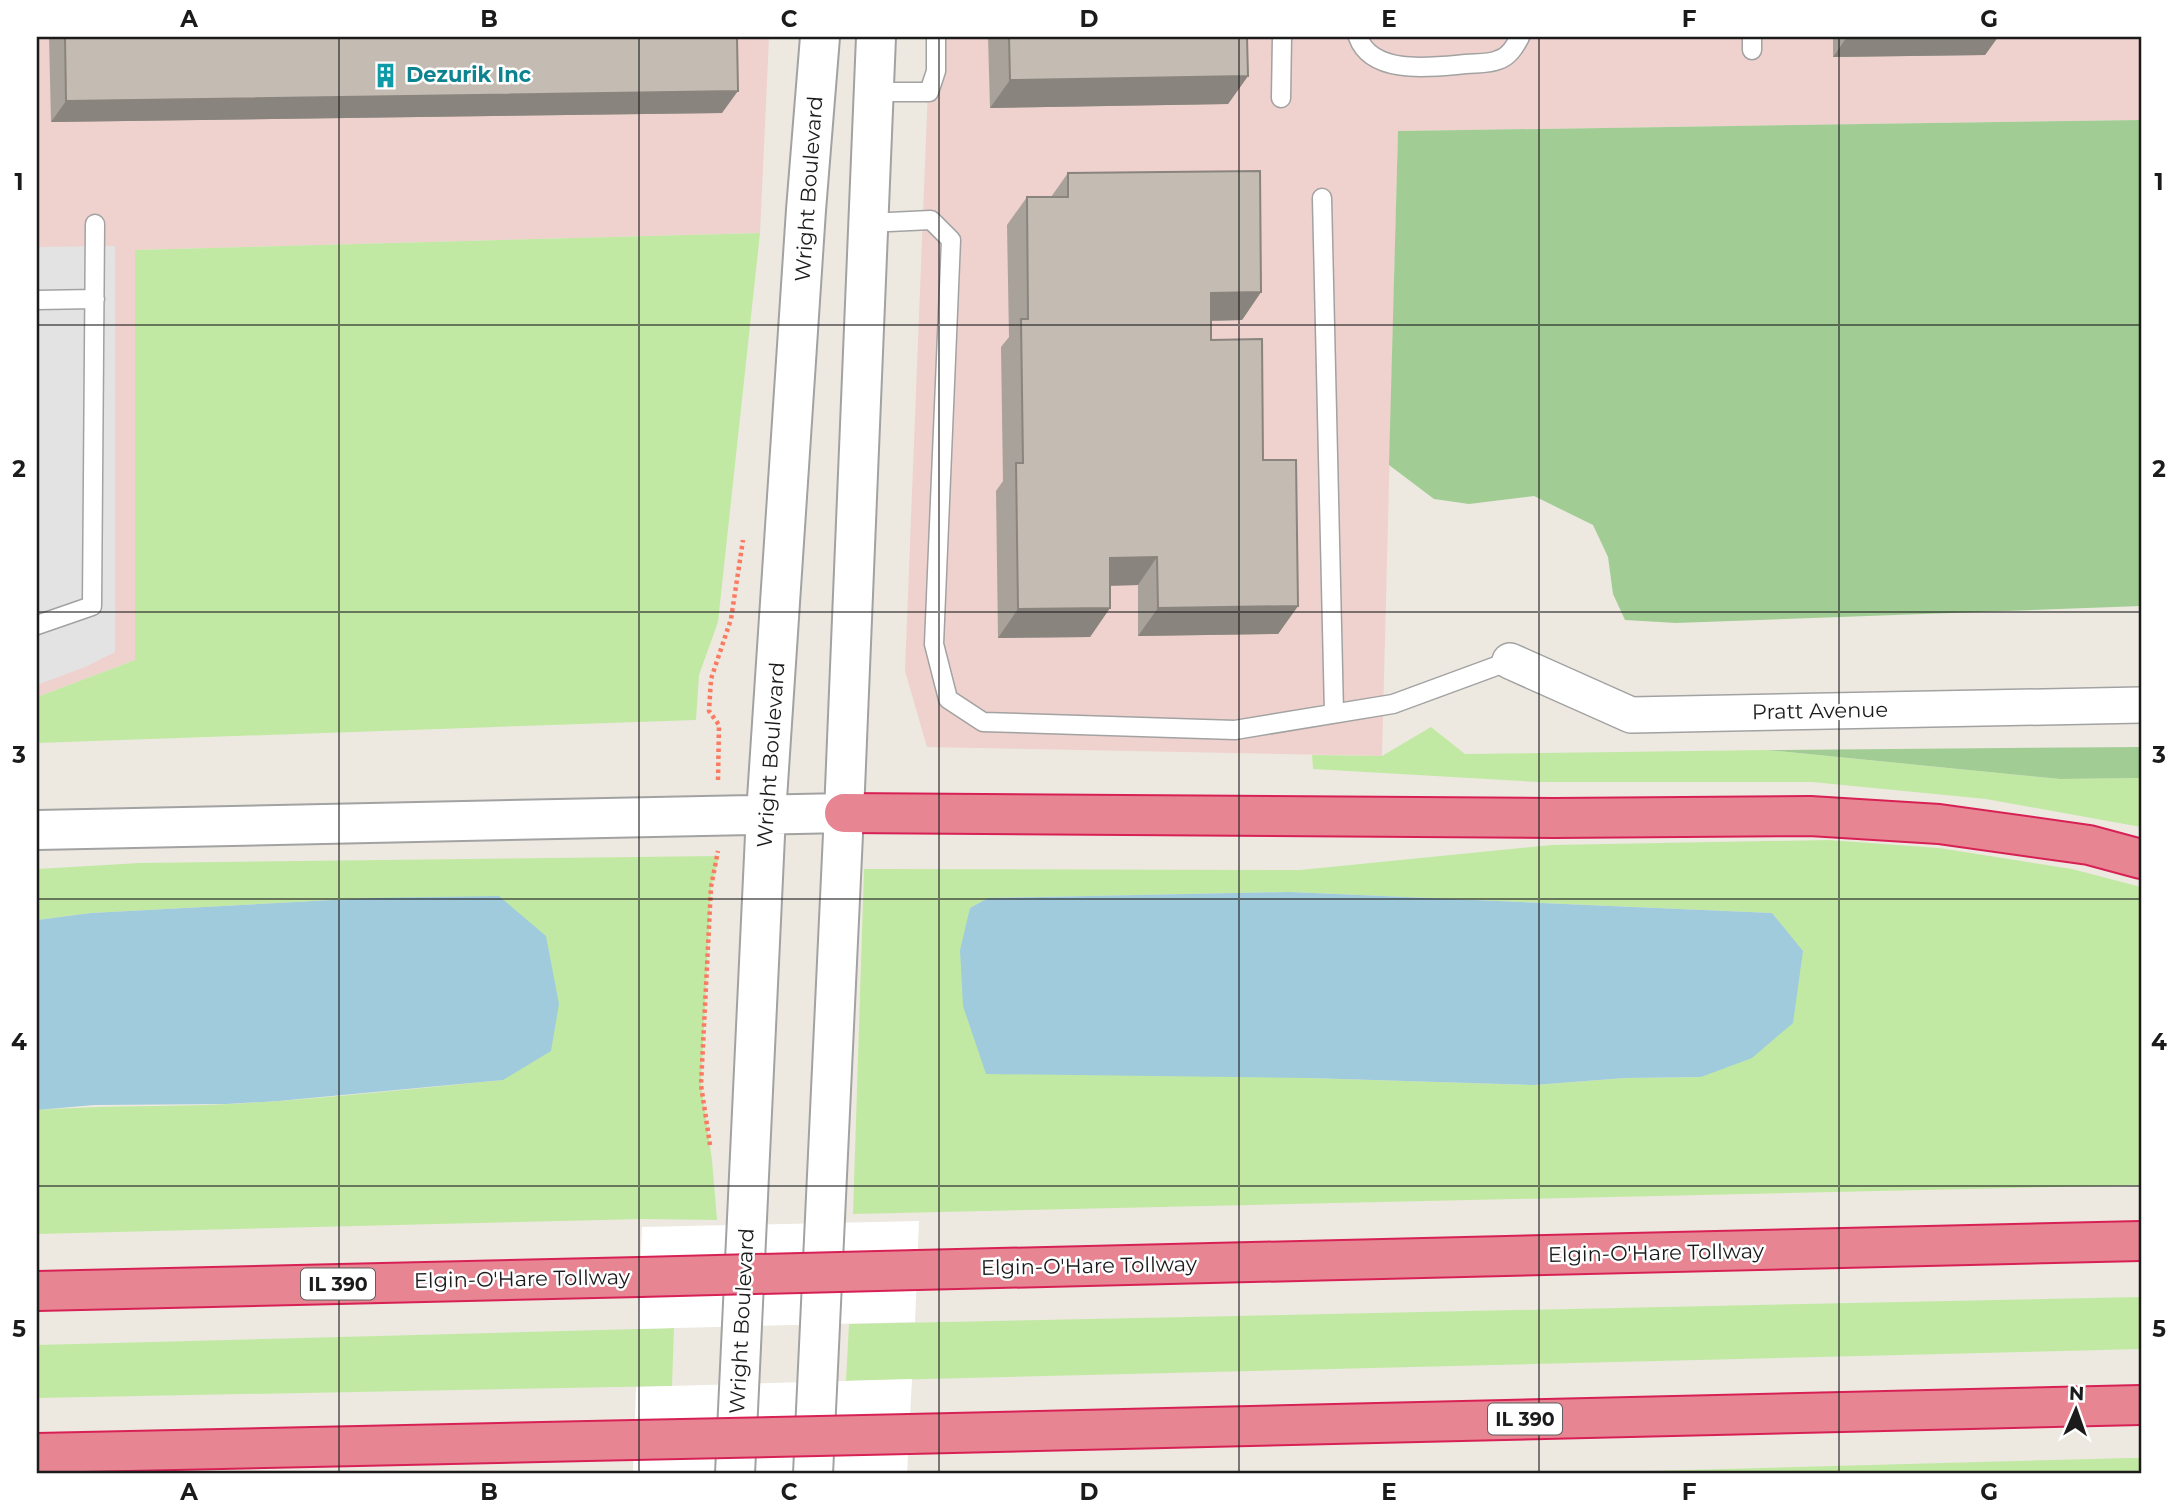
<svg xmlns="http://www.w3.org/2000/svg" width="2178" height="1511" font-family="Montserrat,sans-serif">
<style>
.commercial{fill:#efd1ce}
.grass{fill:#c2e9a4;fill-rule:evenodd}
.forest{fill:#a1cd94}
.parking{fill:#e3e3e3}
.water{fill:#9fcbdc}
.pier{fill:#fff}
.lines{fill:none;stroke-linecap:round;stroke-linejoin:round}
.service-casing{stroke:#a2a2a2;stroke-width:21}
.minor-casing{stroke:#a2a2a2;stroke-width:38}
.tertiary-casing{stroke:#a2a2a2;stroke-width:42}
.motorway-casing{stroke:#d72155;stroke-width:42}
.path{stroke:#fb7a62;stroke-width:4.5;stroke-dasharray:3.5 3.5;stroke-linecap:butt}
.service{stroke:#fff;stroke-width:18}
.minor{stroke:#fff;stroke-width:35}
.tertiary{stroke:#fff;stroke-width:38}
.motorway{stroke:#e78592;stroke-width:38}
.motorway-bridge-casing{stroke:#d72155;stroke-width:42;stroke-linecap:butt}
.motorway-bridge{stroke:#e78592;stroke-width:38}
.wall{fill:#a9a29a}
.shaded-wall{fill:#89847d}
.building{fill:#c4bcb3;stroke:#89847d;stroke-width:2}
.grid{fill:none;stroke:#1b1b1b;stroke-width:2;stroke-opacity:0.55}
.labels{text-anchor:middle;stroke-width:5;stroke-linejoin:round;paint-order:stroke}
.shield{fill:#fff;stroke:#5f5f5f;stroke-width:2}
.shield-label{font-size:19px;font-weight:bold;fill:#1b1b1b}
.culture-label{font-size:21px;font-weight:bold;fill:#0d838f;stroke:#fff;text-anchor:start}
.street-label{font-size:21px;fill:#1b1b1b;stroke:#fff}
.neatline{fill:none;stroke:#1b1b1b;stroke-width:2.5}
.grid-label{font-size:23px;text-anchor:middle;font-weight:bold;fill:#1b1b1b}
</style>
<rect width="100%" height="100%" fill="#ede9e0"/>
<path class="commercial" d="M37,37H769L760,233L135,250V660L37,697Z
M930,37H2141V120L1398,131L1382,756L927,747L905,671Z"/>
<path class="grass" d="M760,233L718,622L699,675L696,720L37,743V697L135,660V250Z
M1431,727L1465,754L1767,750L2060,779L2141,778V827L1986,799L1812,782H1539L1313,769L1312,755L1382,756Z
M1828,840L1939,848L2072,869L2141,887V1185L853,1214L864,869L1300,870L1552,845ZM1290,892L1772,913L1803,952L1701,1077L1625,1078L1534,1085L1309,1078L970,908L988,898Z
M719,856L711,888L701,1085L712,1160L717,1220L642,1219L37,1234V1110C101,1105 165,1107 230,1104C321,1099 412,1089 503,1080L370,898L91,913L37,920V869L139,863Z
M2141,1297V1349L846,1381L849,1324Z
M674,1328L672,1386L37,1398V1345Z
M2129,1458H2141V1474H1536Z"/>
<path class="forest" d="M2141,120V606L1676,623L1625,620L1613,594L1608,557L1593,525L1534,496L1469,504L1434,499L1389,465L1398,131Z
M2141,747V778L2060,779L1767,750Z"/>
<path class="parking" d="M115,246V652L85,667L37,685V247Z"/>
<path class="water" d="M1290,892L1772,913L1803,951L1793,1023L1752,1058L1701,1077L1625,1078L1534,1085L1309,1078L986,1074L963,1006L960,950L970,908L988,898Z
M499,896L546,936L559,1004L551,1051L503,1080L278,1101L226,1104L94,1105L37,1110V920L91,913L370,898Z"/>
<path class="pier" d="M919,1221L915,1322L638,1329L642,1227Z
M912,1379L907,1474H633L636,1387Z"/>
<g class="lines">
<defs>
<path id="service" d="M1358,37C1372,76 1433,67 1466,64C1476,63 1489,64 1498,60C1509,57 1515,46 1520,37
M1752,50V37
M873,92H929L936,71V37
M1281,98L1282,37
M1322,198L1334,713
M868,223L931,220L951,240L934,644L948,699L983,722L1235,730L1393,704L1510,661
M37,300L95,299
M37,625L92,606L95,224"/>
<path id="minor" d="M1510,661L1631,715L2141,705"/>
<path id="tertiary" d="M37,830L844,813
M735,1474L766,814L806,210L820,37
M813,1474L844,813L876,37"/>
<path id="motorway" d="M844,813L1554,818L1810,816L1939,824L2089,845L2141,859
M917,1270L2141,1241
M37,1291L640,1277
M909,1434L2141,1405
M37,1453L634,1440"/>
</defs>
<use href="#service" class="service-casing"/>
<use href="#minor" class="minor-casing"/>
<use href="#tertiary" class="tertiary-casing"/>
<use href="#motorway" class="motorway-casing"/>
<path class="path" d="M718,780L719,725L709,711L711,679L731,619L743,540
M710,1145L701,1085L711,887L718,851"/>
<use href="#service" class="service"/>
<use href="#minor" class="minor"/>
<use href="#tertiary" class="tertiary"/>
<use href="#motorway" class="motorway"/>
<defs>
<path id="motorway-bridge" d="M640,1277L917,1270
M634,1440L909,1434"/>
</defs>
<use href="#motorway-bridge" class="motorway-bridge-casing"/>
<use href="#motorway-bridge" class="motorway-bridge"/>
</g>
<path class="wall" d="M49,37H737L722,113L51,122Z
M988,37H1247L1248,76L1228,104L990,108Z
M1833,37H1998L1985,55L1833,57Z
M1068,173L1261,292L1242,320L1211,321V340L1263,460L1298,606L1278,634L1138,636V585L1110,586V608L1090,637L998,638L996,491L1003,481L1001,347L1009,337L1007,225L1027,197H1051Z"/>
<path class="shaded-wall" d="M1847,37H1998L1985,55L1833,57Z
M1248,76L1228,104L990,108L1010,80Z
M738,91L722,113L51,122L66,101Z
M1261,292L1242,320L1191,321L1211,293Z
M1157,557L1138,585L1090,586L1110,558Z
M1298,606L1278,634L1138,636L1158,608Z
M1110,608L1090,637L998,638L1018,609Z"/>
<path class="building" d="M65,37H737L738,91L66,101Z
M1009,37H1247L1248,76L1010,80Z
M1260,171L1261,292L1211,293V340L1262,339L1263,460H1296L1298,606L1158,608L1157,557L1110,558V608L1018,609L1016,463H1023L1021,319H1028L1027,197H1068V173Z"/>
<path class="grid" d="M339,37V1474M639,37V1474M939,37V1474M1239,37V1474M1539,37V1474M1839,37V1474M37,325H2141M37,612H2141M37,899H2141M37,1186H2141"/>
<defs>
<symbol id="building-bare" viewBox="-9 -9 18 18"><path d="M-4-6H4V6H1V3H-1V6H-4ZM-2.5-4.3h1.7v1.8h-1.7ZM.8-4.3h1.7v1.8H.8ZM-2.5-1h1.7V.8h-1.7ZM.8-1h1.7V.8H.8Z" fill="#0f9aa8" stroke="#fff" stroke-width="2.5" paint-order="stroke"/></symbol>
</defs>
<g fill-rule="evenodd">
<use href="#building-bare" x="368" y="58" width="35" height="35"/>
</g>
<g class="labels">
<g class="shield">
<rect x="301" y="1268.5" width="74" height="31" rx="5"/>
<rect x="1488" y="1403.5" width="74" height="31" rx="5"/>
</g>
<g class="shield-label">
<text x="338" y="1291">IL 390</text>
<text x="1525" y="1426">IL 390</text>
</g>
<g class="culture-label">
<text x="406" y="82">Dezurik Inc</text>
</g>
<g class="street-label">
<text transform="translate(809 189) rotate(-86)" y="7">Wright Boulevard</text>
<text transform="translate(1820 711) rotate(-1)" y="7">Pratt Avenue</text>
<text transform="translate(771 755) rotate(-86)" y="7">Wright Boulevard</text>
<text transform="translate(1656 1253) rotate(-1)" y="7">Elgin-O'Hare Tollway</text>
<text transform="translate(1089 1266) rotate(-1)" y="7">Elgin-O'Hare Tollway</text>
<text transform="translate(522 1279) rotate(-1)" y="7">Elgin-O'Hare Tollway</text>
<text transform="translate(742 1321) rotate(-87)" y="7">Wright Boulevard</text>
</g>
</g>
<rect width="2178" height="1511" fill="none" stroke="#ffffff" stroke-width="77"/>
<g transform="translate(2076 1410) rotate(2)" stroke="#ffffff" stroke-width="5" paint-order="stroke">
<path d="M0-5L12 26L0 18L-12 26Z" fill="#1b1b1b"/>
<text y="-10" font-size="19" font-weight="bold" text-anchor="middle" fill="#1b1b1b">N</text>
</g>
<rect x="38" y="38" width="2102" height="1434" class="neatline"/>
<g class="grid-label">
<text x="189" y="27">A</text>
<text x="489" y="27">B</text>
<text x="789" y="27">C</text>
<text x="1089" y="27">D</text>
<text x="1389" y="27">E</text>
<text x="1689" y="27">F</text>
<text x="1989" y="27">G</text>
<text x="19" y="190">1</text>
<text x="2159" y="190">1</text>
<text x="19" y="477">2</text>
<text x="2159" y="477">2</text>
<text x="19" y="763">3</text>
<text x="2159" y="763">3</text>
<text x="19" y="1050">4</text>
<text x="2159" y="1050">4</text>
<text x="19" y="1337">5</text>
<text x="2159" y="1337">5</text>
<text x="189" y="1500">A</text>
<text x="489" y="1500">B</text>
<text x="789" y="1500">C</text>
<text x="1089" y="1500">D</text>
<text x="1389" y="1500">E</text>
<text x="1689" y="1500">F</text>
<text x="1989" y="1500">G</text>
</g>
</svg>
